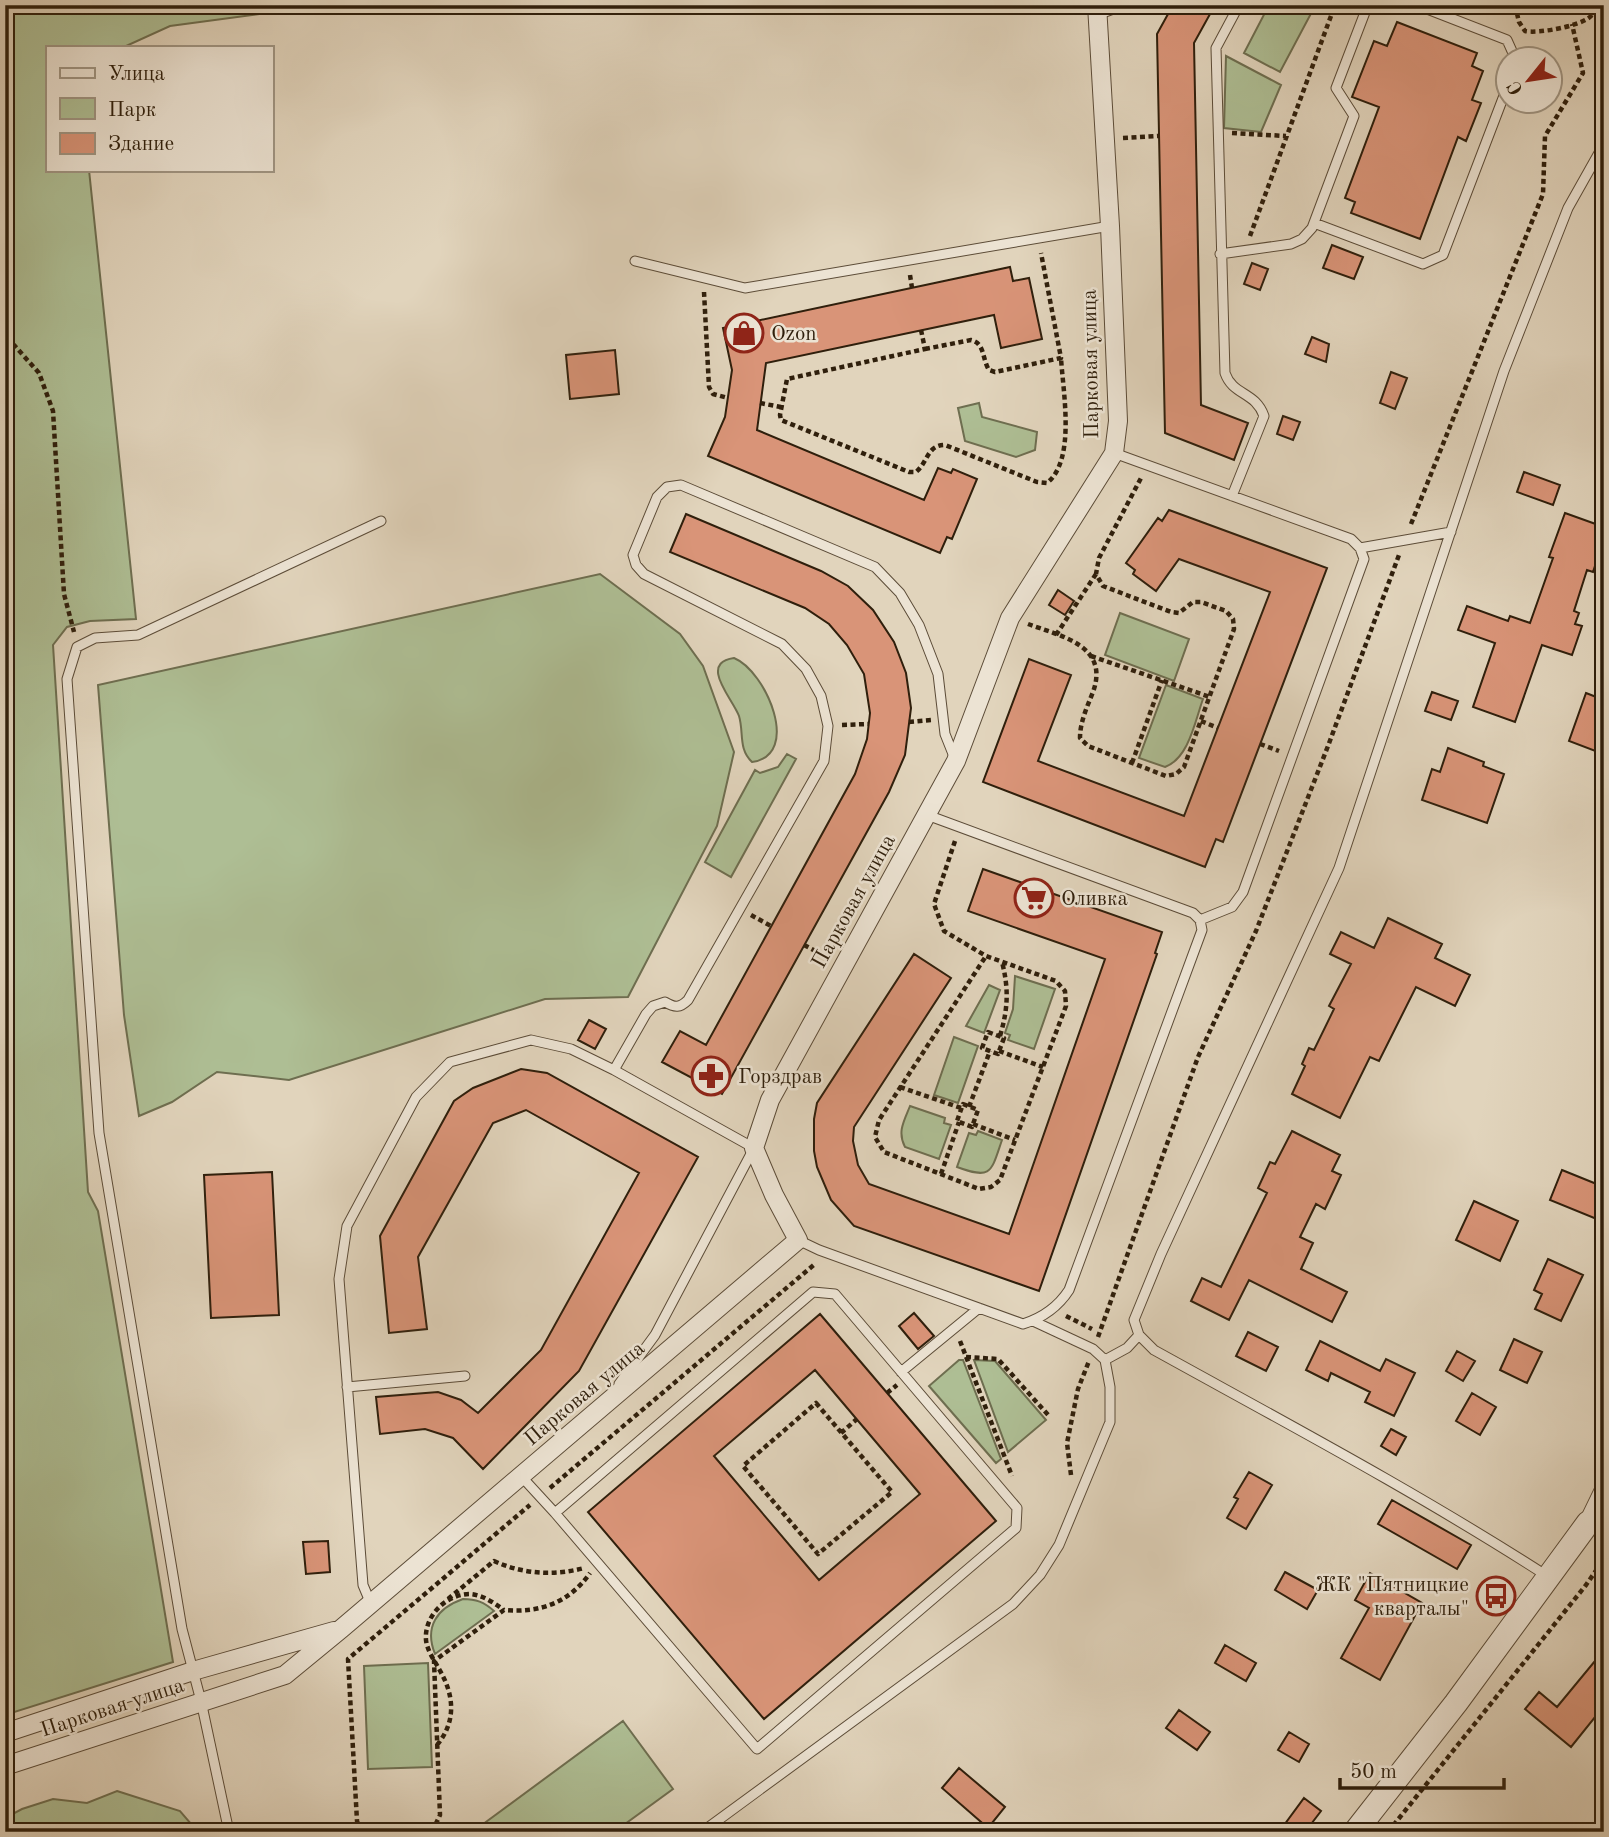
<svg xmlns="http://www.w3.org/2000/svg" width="1609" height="1837" font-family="'Old Standard TT',serif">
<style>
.green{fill:#aebe94;stroke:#6e6e50;stroke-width:2}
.building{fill:#d99478;stroke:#2f1f0c;stroke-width:2;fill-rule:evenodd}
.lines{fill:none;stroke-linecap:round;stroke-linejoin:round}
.service-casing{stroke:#5c4c38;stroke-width:11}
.minor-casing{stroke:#5c4c38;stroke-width:20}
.tertiary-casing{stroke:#5c4c38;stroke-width:25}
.path{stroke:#2f1f0c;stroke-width:4.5;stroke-dasharray:5 3.5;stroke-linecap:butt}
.service{stroke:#ece3d3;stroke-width:9}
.minor{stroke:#ece3d3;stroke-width:18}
.tertiary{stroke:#ece3d3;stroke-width:23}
.labels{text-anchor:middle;stroke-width:5;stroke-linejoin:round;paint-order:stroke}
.poi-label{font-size:21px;fill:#2f1f0c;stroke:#ece3d3;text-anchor:start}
.street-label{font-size:21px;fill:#2f1f0c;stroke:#ece3d3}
</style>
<rect width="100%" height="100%" fill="#e1d4bc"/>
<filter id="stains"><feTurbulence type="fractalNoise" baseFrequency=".00286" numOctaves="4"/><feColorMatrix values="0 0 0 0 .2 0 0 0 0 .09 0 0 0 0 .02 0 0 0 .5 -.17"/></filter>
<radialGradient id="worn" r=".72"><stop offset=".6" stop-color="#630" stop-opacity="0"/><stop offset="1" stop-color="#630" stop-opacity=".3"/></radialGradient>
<path class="green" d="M5,5H303L296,9L170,26L124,47H47V170H89L136,619L90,621L67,627L53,645L88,1192L98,1211L173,1662L5,1715Z
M1269,5L1315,6L1280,72L1244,53Z
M1226,56L1281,85L1261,132L1224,128Z
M979,403L982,417L1037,432L1035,450L1016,457L965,441L958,408Z
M600,574L680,634L703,666L734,752L717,826L628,997L545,999L289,1080L217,1072L172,1102L139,1116L124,1015L98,685Z
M1120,613L1189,639L1174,681L1105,655Z
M734,658C766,671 802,755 752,762C738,749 744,732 739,716C733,699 698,663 734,658Z
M1166,685L1203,699C1195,721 1189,758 1165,767L1139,758Z
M787,754L796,759L731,877L705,862L755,770L760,773L778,767Z
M1015,976L1055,989L1034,1049L1008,1040L1010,1035L1005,1033L1013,1009Z
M989,985L1000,990L984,1033L966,1026Z
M954,1037L978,1046L958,1103L934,1095Z
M910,1106L945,1118L944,1123L951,1125L939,1159L905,1147C897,1132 904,1121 910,1106Z
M978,1131L1002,1140C991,1172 992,1180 957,1167L969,1133L976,1135Z
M959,1360H963L1001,1459L996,1463L929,1386Z
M974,1360L995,1361L1046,1420L1008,1452Z
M463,1599C476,1599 484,1602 494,1611L435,1654C424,1627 437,1608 463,1599Z
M428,1663L432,1767L368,1769L364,1666Z
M623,1721L673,1789L614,1832H476L475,1830Z
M117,1791L180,1811L198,1832H5V1818L22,1809L53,1799L87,1803Z"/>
<path class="building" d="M1173,5H1215L1194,43L1201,405L1248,423L1234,460L1165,433L1157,34Z
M1397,22L1477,53L1472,66L1483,71L1472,100L1481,103L1466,141L1458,137L1420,239L1351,213L1355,202L1345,198L1379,107L1352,97L1374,41L1387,46Z
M1332,245L1363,257L1354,279L1323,268Z
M1252,263L1268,269L1260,290L1244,284Z
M1010,267L1013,281L1029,278L1042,339L1001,348L994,315L766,363L757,430L924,500L938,468L951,473L953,469L977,479L952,539L947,537L940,553L708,456L725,417L732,370L723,328Z
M1312,337L1329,344L1326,362L1305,354Z
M615,350L619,394L570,399L566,355Z
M1391,372L1407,378L1395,409L1380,403Z
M1283,416L1300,422L1293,440L1277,434Z
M1524,472L1560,485L1553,505L1517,492Z
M1169,510L1327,568L1223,842L1216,839L1205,867L983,782L1029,659L1071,675L1038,761L1184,816L1270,592L1179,559L1156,591L1133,574L1135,570L1126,563L1158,518L1162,521Z
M1565,513L1604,527V553L1600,551L1593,572L1587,570L1574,611L1579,613L1575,624L1582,626L1572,655L1542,645L1515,722L1473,707L1495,643L1458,630L1467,606L1508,621L1510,616L1530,623L1553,558L1549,557Z
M686,514L821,571L848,586L873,610L894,642L906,673L911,708L905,755L889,792L722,1094L662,1062L680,1031L706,1045L855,774L867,739L870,713L864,674L847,645L829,624L805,608L670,552Z
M1058,590L1074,601L1065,615L1049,605Z
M1432,692L1458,701L1451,720L1425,711Z
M1586,693L1604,700V737L1598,752L1569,741Z
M1448,748L1484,762L1483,766L1504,774L1487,823L1422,800L1432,769L1440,772Z
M983,869L1162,932L1155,953L1157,954L1039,1291L854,1226L831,1200L817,1167L814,1151V1119L817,1103L914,954L951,978L854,1127L853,1141L858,1165L869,1184L1009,1234L1105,959L968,911Z
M1388,918L1442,944L1435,958L1470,975L1455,1006L1416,987L1379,1061L1370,1057L1340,1118L1292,1094L1305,1066L1302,1064L1309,1048L1314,1050L1334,1009L1329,1006L1351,964L1330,954L1341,932L1374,948Z
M589,1020L606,1029L595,1049L578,1040Z
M521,1069L547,1073L698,1157L579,1371L483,1469L453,1438L425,1429L380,1434L376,1397L438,1392L461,1400L478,1413L541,1350L639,1173L526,1110L493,1123L418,1257L427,1329L389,1333L380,1236L454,1101L473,1088Z
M1292,1131L1340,1155L1332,1171L1341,1175L1325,1209L1316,1204L1300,1237L1313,1243L1301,1269L1347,1292L1332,1322L1249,1280L1229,1320L1191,1301L1202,1278L1221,1287L1267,1193L1258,1188L1270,1162L1275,1164Z
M1562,1170L1604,1187V1222L1550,1200Z
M272,1172L279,1315L211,1318L204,1175Z
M1474,1201L1518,1221L1500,1261L1456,1240Z
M1548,1259L1583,1275L1561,1321L1535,1309L1542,1294L1534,1290Z
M914,1313L934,1336L918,1349L899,1326Z
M820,1314L996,1521L764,1719L588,1512ZM815,1370L920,1494L819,1580L714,1456Z
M1248,1332L1278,1347L1266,1371L1236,1356Z
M1514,1339L1542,1352L1527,1383L1500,1370Z
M1320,1341L1380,1371L1386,1359L1415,1373L1394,1416L1365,1402L1370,1392L1331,1373L1328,1381L1306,1370Z
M1457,1351L1475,1361L1463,1381L1446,1371Z
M1472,1393L1496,1407L1480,1435L1456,1421Z
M1391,1429L1406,1437L1396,1455L1381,1446Z
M1249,1472L1272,1485L1246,1529L1227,1518L1238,1499L1234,1497Z
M1392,1500L1471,1545L1457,1569L1378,1524Z
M328,1541L330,1572L306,1574L303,1542Z
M1285,1572L1318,1590L1307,1609L1275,1590Z
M1370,1573L1422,1603L1380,1680L1341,1658L1369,1608L1355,1600Z
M1225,1645L1256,1663L1246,1681L1215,1663Z
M1604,1650V1706L1571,1747L1525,1709L1539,1692L1557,1707Z
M1179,1710L1210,1732L1197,1750L1166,1728Z
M1289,1732L1309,1744L1299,1762L1278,1750Z
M959,1768L1005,1807L988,1828L942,1788Z
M1304,1798L1321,1811L1305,1832H1279Z"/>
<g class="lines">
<defs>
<path id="service" d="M1417,5L1507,40L1516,60
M1097,15L1124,5
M1314,223L1423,264L1443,255L1508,85
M1220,254L1291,244L1302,239L1312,228L1354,116L1336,88L1367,7L1370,5
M635,261L745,288L1110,226
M1114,453L1351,539L1360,548L1364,559L1243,892L1232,907L1200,920
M1232,496L1264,416C1255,391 1233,396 1225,373L1216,48L1239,5
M1360,548L1451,532
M614,1070L646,1014L653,1006L665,1002C675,1008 680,1008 688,1000L824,761L828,726L821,696L806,669L782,644L644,574L636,565L633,555L657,497L667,487L681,485L875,567L900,593L919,625L938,674L945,734L955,759
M798,1240L819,1250L1023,1324C1042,1318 1058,1307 1069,1290L1202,930L1200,920L1193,913L927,815
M1105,1360L1127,1348L1139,1335
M901,1372L979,1308
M347,1387L465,1376
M521,1476L555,1513L757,1749L1016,1528L1017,1508L835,1294L813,1292L555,1513
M1547,1576C1420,1494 1286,1423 1154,1350L1139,1335L1134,1320L1161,1254L1339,868L1504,371L1568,208L1604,144
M371,1604L363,1585L339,1279L347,1226L416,1097L450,1062L531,1040L571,1049L614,1070L754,1148L655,1335L619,1384
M229,1832L201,1701L182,1629L99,1133L67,679L77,647L95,638L138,635L381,521
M702,1832L1013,1604L1040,1575L1059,1545L1110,1422V1387L1105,1360L1093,1349L1033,1321"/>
<path id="minor" d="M1588,1523L1604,1490
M5,1733L193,1671L334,1631
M5,1766L285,1675L341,1629L798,1240L774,1195L754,1148L770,1100L956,761L1010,618L1114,453L1118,421L1110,226L1097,5"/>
<path id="tertiary" d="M1355,1832L1456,1703L1588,1523L1604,1522"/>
</defs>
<use href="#service" class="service-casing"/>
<use href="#minor" class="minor-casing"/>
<use href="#tertiary" class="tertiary-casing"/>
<path class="path" d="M1515,5L1519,22L1525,31C1537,34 1582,26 1591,16C1592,14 1594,7 1595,5
M1232,133L1286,136
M1123,138L1159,136
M1250,236L1335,5
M910,275L912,288
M704,292L709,387L713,394L728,398
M921,330L925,349L787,379L780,415L781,420L909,472H916C928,462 927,445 945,445L1037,482L1047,483C1076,460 1063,392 1061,358
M5,341L14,345L39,373L53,411L64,594L74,632
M925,349L971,340C985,343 982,359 989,370L995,372L1061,358L1041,253
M760,403L781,407
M1411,524L1543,194L1545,136L1583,73L1572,24
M1028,624C1060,636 1110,645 1093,692C1087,707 1080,722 1080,738L1088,746L1166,776L1176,774L1184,767L1234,629L1233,619L1226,611L1201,602H1193L1179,613L1171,612L1103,586L1096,574L1099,558L1141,478
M1056,635L1096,574
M1091,656L1210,697
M1201,721L1218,728
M909,722L932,720
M842,725L869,724
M1260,744L1279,751
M1132,763L1162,680
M955,841L934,904L944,931L986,956L1056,981L1065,991L1066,1006L1000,1180L991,1187L979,1189L884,1152L875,1137L879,1120L986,956
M751,915L771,926
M804,945L827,957
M988,1032L1004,1038L998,1054L982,1048Z
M1000,1036C1008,1009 1009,989 1002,962
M999,1051L1043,1067
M900,1087L961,1108
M963,1104L978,1110L972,1127L957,1121Z
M969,1107L990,1051
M973,1124L1015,1140
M941,1174L959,1122
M1066,1316L1092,1329
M1098,1337L1198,1057L1256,931L1328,746L1399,555
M960,1341L1012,1476
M966,1357L998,1359L1049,1416
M887,1393L897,1385
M816,1403L892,1492L818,1554L743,1466Z
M841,1433L857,1419
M1071,1475L1067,1443L1078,1389L1089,1361
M550,1488L816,1263
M448,1599L494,1561C522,1574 554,1576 584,1568
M437,1745C457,1721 454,1694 439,1669C434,1660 427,1650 426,1640C424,1616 446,1594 470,1594C483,1595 494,1603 504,1610
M361,1832L357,1821L348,1659L530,1505
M432,1832L440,1815L434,1661L504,1610C540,1613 569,1603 590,1573
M678,1832L689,1824
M1388,1832L1586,1585L1604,1559"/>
<use href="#service" class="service"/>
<use href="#minor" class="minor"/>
<use href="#tertiary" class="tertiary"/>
</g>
<defs>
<symbol id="shop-ring" viewBox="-11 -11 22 22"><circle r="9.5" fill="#ece3d3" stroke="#8f2418" stroke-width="1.5"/><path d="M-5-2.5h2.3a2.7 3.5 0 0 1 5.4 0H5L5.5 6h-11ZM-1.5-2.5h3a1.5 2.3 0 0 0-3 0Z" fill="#8f2418"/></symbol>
<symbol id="supermarket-ring" viewBox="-11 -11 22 22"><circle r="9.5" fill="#ece3d3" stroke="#8f2418" stroke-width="1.5"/><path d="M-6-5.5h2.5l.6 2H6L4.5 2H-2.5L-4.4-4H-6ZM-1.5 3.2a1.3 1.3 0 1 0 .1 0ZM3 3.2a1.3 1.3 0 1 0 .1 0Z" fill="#8f2418"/></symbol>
<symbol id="pharmacy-ring" viewBox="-11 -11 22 22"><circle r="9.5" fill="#ece3d3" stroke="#8f2418" stroke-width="1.5"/><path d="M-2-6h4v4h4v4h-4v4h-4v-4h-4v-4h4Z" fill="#8f2418"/></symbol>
<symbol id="bus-ring" viewBox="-11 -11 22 22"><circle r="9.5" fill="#ece3d3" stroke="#8f2418" stroke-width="1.5"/><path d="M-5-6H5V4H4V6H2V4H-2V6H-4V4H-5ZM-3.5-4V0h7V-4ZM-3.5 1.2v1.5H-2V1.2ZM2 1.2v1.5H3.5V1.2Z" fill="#8f2418"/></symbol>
</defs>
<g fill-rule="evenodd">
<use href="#shop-ring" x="722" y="311" width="44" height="44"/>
<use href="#supermarket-ring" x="1012" y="876" width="44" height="44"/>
<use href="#pharmacy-ring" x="689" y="1054" width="44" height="44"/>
<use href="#bus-ring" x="1474" y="1574" width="44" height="44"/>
</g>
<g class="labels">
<g class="poi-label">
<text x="771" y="340">Ozon</text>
<text x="1061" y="905">Оливка</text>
<text x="738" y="1083">Горздрав</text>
<text x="1469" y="1591" text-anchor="end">ЖК "Пятницкие<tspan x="1469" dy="24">кварталы"</tspan></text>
</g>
<g class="street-label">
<text transform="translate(1090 364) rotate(-91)" y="7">Парковая улица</text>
<text transform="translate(853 901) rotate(-61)" y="7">Парковая улица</text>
<text transform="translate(584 1393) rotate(-40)" y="7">Парковая улица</text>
<text transform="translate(112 1707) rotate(-18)" y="7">Парковая улица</text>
</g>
</g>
<rect width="1609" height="1837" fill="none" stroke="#e1d4bc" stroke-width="28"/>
<rect x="7" y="7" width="1595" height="1823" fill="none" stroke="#2f1f0c" stroke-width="3.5"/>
<rect x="14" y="14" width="1581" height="1809" fill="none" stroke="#2f1f0c" stroke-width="2"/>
<rect x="46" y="46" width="228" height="126" fill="#ece3d3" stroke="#a09583" stroke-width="2"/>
<rect x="60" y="68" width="35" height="10" fill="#ece3d3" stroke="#a09583" stroke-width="2"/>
<text x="108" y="80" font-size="21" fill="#2f1f0c">Улица</text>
<rect x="60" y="98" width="35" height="21" fill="#aebe94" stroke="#a09583" stroke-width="2"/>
<text x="108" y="116" font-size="21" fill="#2f1f0c">Парк</text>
<rect x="60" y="133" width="35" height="21" fill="#d99478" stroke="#a09583" stroke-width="2"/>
<text x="108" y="150" font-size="21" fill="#2f1f0c">Здание</text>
<g transform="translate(1529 80) rotate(240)"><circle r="33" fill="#ece3d3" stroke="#a09583" stroke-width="2"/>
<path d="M0-5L12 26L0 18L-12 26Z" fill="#8f2418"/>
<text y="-10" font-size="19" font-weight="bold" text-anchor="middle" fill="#2f1f0c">С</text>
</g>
<path d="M1340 1778v10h164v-10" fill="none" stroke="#2f1f0c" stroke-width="3.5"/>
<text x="1350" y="1778" font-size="21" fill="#2f1f0c" stroke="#ece3d3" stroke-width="5" paint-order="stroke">50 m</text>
<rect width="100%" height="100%" filter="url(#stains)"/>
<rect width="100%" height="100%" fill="url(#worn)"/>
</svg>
